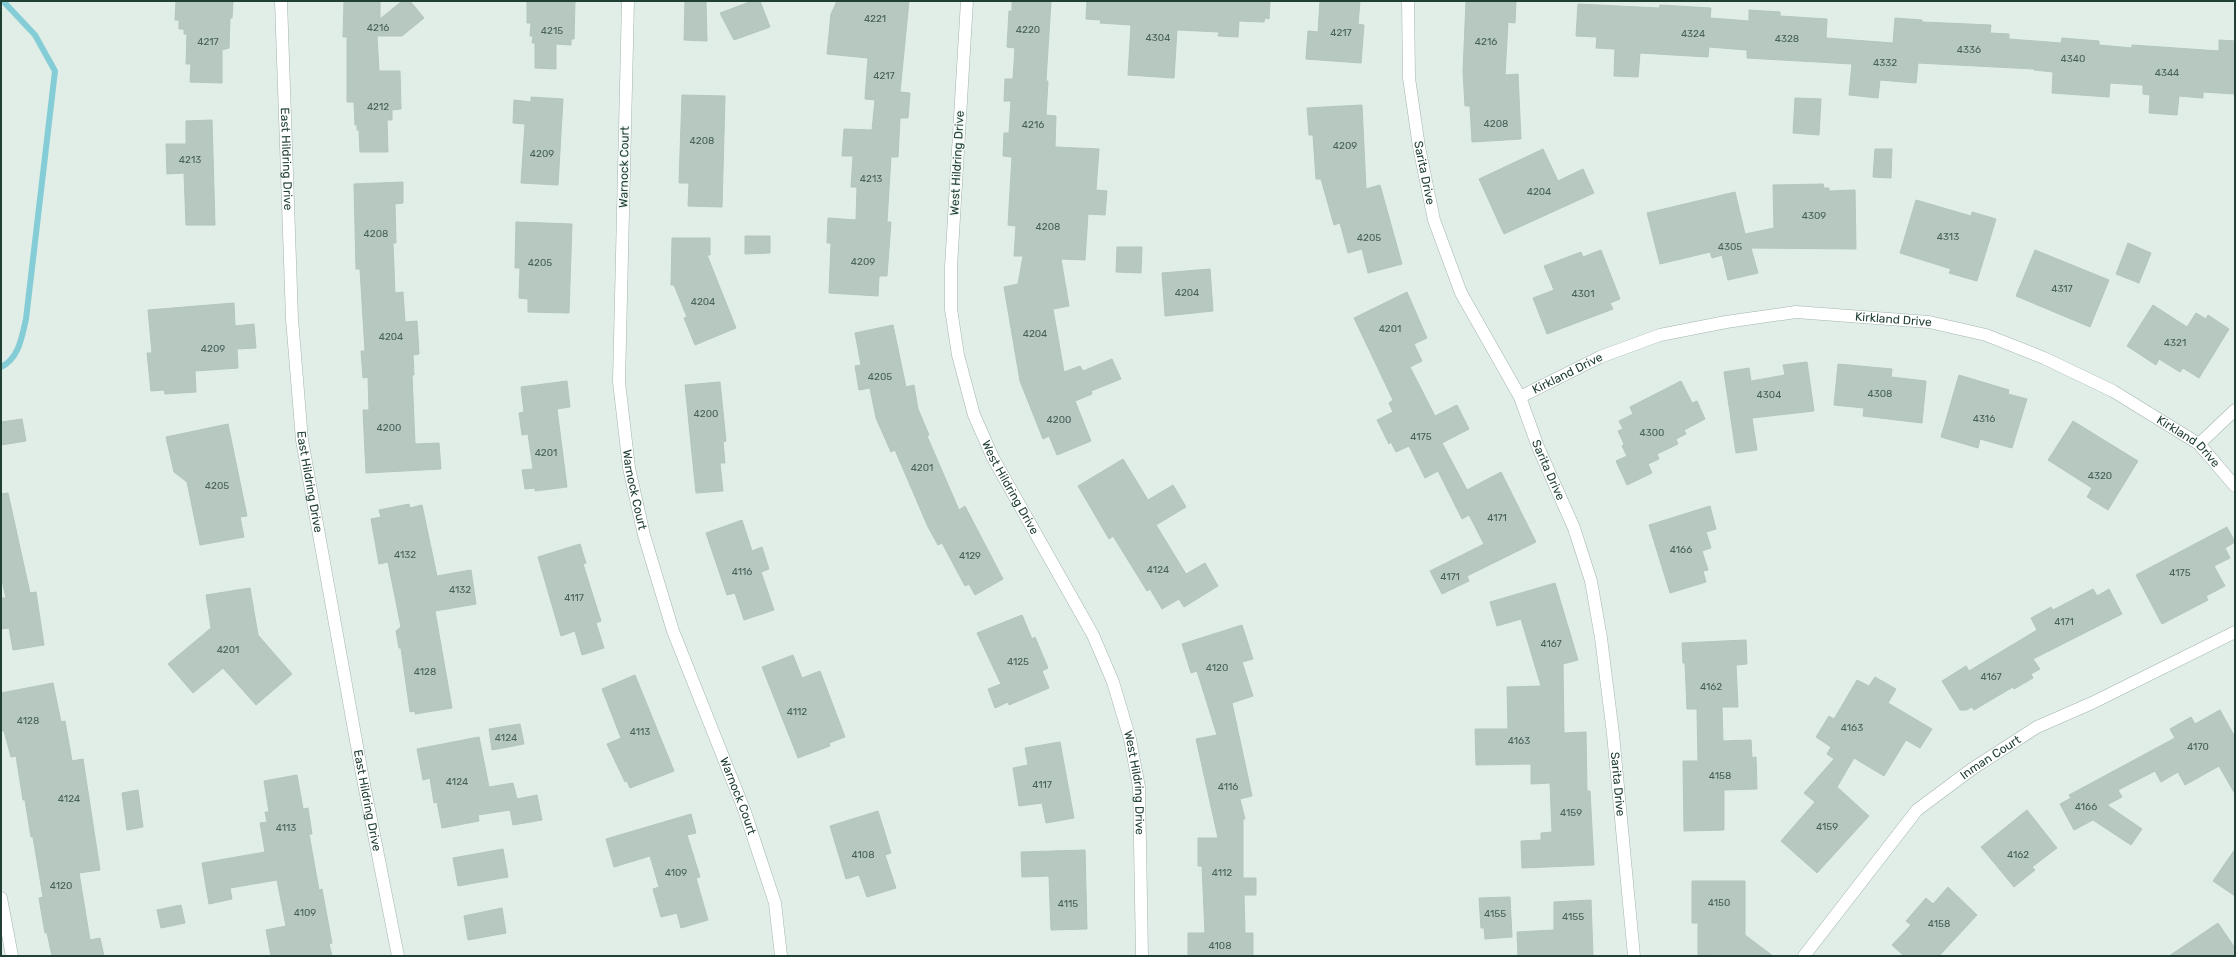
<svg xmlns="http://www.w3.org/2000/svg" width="2236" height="957" font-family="Rubik,sans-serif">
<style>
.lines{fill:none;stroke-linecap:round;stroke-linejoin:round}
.stream{stroke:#85cdd6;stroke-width:6}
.building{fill:#b6c8c0;stroke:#b3c7be}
.street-casing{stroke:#a3b5ae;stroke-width:13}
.street{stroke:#fff;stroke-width:12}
.labels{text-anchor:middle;stroke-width:3;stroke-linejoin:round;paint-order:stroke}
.number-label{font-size:10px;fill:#466158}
.street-label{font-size:12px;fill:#203f35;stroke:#f2f9f5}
</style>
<rect width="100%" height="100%" fill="#e1ede7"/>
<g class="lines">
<path class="stream" d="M1,367C19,359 22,336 26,319L55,71L35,35L3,1"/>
</g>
<path class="building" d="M176,1H233L232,18H230L229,48L222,50V83L190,82L191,64H186L187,34H184V29H179V20H175Z
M344,1H380V19L402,1H410L424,18L402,36H377L379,71H400L401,109L392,110V120H387L388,152H360L359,130H357V125H355L354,102H347V37H343Z
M527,1H575L574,39H571V45L556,44V69L535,68V43H532L533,36H530L531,23H527Z
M685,1H706L707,41L684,40Z
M752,1H760L770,27L734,40L720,13Z
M837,1H909L900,92L910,93L908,118H900L898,157H891L887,222H891L887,276H879L878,296L829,293L831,243H827L828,218L856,220L857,187H851L853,156H842L844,129L872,130L875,100L865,99L868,58L827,54L831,14Z
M1012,1H1051L1046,81H1048L1046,115L1056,116L1055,147L1099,149L1096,190L1107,191L1105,215L1088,214L1085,260L1061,259L1069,306L1053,309L1064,372L1080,366L1083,371L1112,359L1121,379L1091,391L1092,394L1075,401L1091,441L1057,455L1049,436L1043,439L1020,381L1004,287L1018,284L1023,256H1014L1016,226L1008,225L1012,157L1003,156L1004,133H1009L1011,101H1004L1005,79H1013L1015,48L1007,47L1009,11H1012Z
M1087,1H1270L1269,19L1265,18L1264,22L1239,21L1238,37L1218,36L1219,32L1177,30L1174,78L1128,75L1131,25L1100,23L1101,20L1086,19Z
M1320,1H1360L1358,24L1364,25L1361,63L1306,59L1308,31L1318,32Z
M1466,1H1516L1515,23L1508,22L1505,75L1518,74L1521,139L1472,142L1470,106H1465L1463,72Z
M1578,4L1659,8L1660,5L1711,8L1710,18L1749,21V10L1780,12V16L1827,19L1826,38L1893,43L1895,18L1922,20V22L1991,25L1990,33L2009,34V39L2061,43L2062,38L2099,41V45L2132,48V45L2219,51V40L2235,41V94L2203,92V98L2179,96L2177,115L2149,113L2150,95L2143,94V85L2110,83L2109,97L2052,93L2053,72L2034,70V69L1918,63L1916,83L1880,80L1878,98L1849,95L1852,64L1747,58V50L1709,47L1708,57L1640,53L1638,77L1614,76L1615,49L1596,48L1597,37L1576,36Z
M682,95L725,96L722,207L688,206L689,183H679Z
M531,97L563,99L558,185L521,183L525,124L513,123L514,100L531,102Z
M1795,98L1821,99L1819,135L1793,133Z
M1362,105L1366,189L1380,185L1402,264L1368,273L1362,249L1348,253L1340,223L1334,225L1321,179H1316L1313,135H1309L1307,108Z
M212,120L215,225H186L184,173L167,174L166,144H186V121Z
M1543,149L1558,181L1583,169L1594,193L1504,234L1479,179Z
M1875,149H1892L1891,178L1873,177Z
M403,182V203L395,204L396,243H393L395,293L403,292L405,322L417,321L419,354L413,355L414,375H412L415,444L439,443L441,469L366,473L363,410H369L368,377L363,378L361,351H365L360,269H356L354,184Z
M1823,184L1824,188H1829V191L1855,190L1856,249L1751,248L1758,273L1728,280L1722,255L1712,258L1710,252L1660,264L1647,213L1735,192L1745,234L1774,228L1773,185Z
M1916,200L1971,216L1972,212L1996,219L1977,281L1949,273L1951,269L1900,253Z
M516,222L572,224L569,313L528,312V299L519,298L520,268H515Z
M745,236H770V253L745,254Z
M672,238H710V255H707L736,328L695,345L684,318L687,317L674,285H671Z
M2128,243L2151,253L2139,283L2116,274Z
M1117,247H1142L1141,273L1116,272Z
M1601,250L1620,299L1610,303L1613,309L1547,334L1533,298L1554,290L1544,266L1581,252L1583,257Z
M2035,250L2109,280L2090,327L2016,296Z
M1210,269L1213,311L1165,316L1162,273Z
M1407,292L1427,338L1414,344L1422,361L1410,367L1435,416L1457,405L1469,429L1442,443L1467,490L1501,472L1536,542L1467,576L1469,581L1442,594L1430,571L1484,544L1469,515L1462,519L1438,471L1425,478L1409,446L1396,452L1391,442L1389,444L1377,420L1393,412L1389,403L1393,400L1354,318Z
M234,303L235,326L254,324L256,348L237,349L238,368L195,371L196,392L165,394L164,390L151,391L147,353H152L148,310Z
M2153,305L2187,327L2196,313L2206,319L2208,315L2229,329L2199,378L2183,368L2180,372L2159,359L2156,365L2127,346Z
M893,325L906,387L914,385L918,409L929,435L927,436L959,510L965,506L1003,579L975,595L969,584L965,586L942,543L938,545L928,527L895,450L891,452L876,418L870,388L859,390L855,366L861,365L855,333Z
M1807,362L1814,411L1752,418L1757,450L1736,453L1724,372L1749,368L1751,381L1785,375L1783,365Z
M1838,364L1892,369L1891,377L1926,381L1922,423L1863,416L1864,408L1834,405Z
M1959,375L2009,390L2008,394L2027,399L2012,448L1980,439L1978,448L1941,437Z
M567,381L570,407L557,409L567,487L535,491V488L525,489L522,470L533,469L528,434L522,435L519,413L524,412L521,387Z
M1681,381L1692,403L1697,401L1705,419L1684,430L1686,434L1676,439L1678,444L1657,454L1659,459L1648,464L1652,473L1627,485L1616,461L1627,456L1622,446L1624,444L1618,431L1623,429L1619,421L1633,414L1630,407Z
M720,382L726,441L723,442L725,463H720L723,491L696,493L685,385Z
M22,419L26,441L1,445V422Z
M2073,421L2138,461L2108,510L2087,497L2092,488L2048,460Z
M228,424L247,516L240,517L244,537L200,545L187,482L174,472L166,437Z
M1123,459L1148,500L1173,485L1186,507L1156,525L1186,574L1205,563L1218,586L1184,607L1179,599L1162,609L1150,589L1147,591L1113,536L1109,539L1078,486Z
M8,493L30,593L36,592L44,645L13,650L9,628L1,629V598H6L1,576V494Z
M409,504L410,508L422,505L437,576L471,570L476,604L435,611L452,708L415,714V711L410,712L401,648H399L396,631L401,627L388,562L379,564L371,519L381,517L379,510Z
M1710,506L1716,529L1706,532L1711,548L1702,551L1708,570L1703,571L1706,582L1670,593L1649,525Z
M742,520L752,551L762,547L769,569L761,572L774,610L744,620L735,593L727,595L706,533Z
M2227,527L2235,542L2225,548L2230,558L2214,566L2225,586L2206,596L2208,600L2162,624L2136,575Z
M580,544L586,563L583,564L601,621L596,623L604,648L582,655L575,631L561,636L538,557Z
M1555,583L1578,660L1563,664L1564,733L1586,732L1587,791H1590L1594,865L1522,868L1521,841L1541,840V833L1552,832L1550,783L1531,784V764L1476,765L1475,729H1508L1507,687L1541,686L1521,619L1497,626L1490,602Z
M250,588L258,635L292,674L256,705L223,668L193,693L168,664L211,628L206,595Z
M2093,589L2097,596L2109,589L2122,614L2033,659L2040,669L2031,674L2033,678L2014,689L2013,687L1974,710L1972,707L1966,710H1960L1942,681L1966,666L1969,671L2037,630L2031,618L2051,607L2053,610Z
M1022,615L1032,639L1035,637L1048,668L1042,671L1049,688L1009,705L1008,702L995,708L988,689L1001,684L977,633Z
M1242,625L1253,659L1242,662L1253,696L1232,703L1252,796L1240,799L1245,819H1243V878H1256V895H1244L1245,933H1253V956H1188V933H1205L1202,866H1198V838H1218L1196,739L1217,735L1197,671L1191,673L1182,644Z
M1746,640L1747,664L1736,665L1738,707H1722L1723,741L1751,740L1752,758L1756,757L1757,789L1724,790V830L1684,831L1683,761H1698L1697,709H1687L1685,663H1683L1682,643Z
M793,655L802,678L820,671L845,737L829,743L830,746L798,758L762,667Z
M635,675L674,771L630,788L627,781L625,782L607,744L621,738L602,689Z
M1875,677L1896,689L1888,703L1932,729L1920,748L1906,740L1884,776L1854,758L1837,787L1869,816L1817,873L1781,841L1815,802L1804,793L1834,759L1827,754L1831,747L1816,737L1829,716L1834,719L1857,680L1869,686Z
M53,683L61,722L65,721L72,761L83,759L100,870L79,873L90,940L100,938L104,956H52L47,933H45L39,898L43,897L33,837H31L25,800H23L16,756L11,757L4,731H1V693Z
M2220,710L2235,737V794L2219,766L2185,785L2178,772L2161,782L2155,771L2118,790L2122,797L2107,805L2142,829L2131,845L2093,820L2074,830L2060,804L2071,798L2069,795L2175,738L2170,729L2191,717L2195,724Z
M520,724L524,744L492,750L489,729Z
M479,737L489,787L513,783L517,799L537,795L542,820L513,825L510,810L478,815L479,821L442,828L437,802L434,803L430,778L423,780L417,749Z
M1060,742L1074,818L1046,823L1042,803L1019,806L1013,768L1028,765L1025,748Z
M297,775L303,809L308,808L312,834H309L319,890L322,889L332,943L329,944L332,956H271L266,930L286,926L277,880L230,888L232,899L209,904L202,863L265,852L260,823L267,822L265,812H269L264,781Z
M138,790L143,827L127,830L122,793Z
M2027,810L2057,848L2032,867L2035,870L2014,887L1981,847Z
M878,811L891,853L885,855L896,888L867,897L859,875L846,879L830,826Z
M691,814L696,833L687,835L700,877L696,878L708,920L681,928L677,913L661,917L653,889L659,887L650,856L614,867L606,839Z
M503,849L508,877L458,886L453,858Z
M2235,849V896L2213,881Z
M1085,850L1087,929L1051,930L1049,876L1022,877L1021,852Z
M1692,881H1745V935L1773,956L1698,955V923H1692Z
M1948,887L1977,915L1939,956H1904L1892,945L1911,925L1906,921L1926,898L1933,904Z
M1510,897L1512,937L1485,939L1484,928H1481L1479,898Z
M1591,900L1593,956H1518L1517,932L1554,930V902Z
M181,905L185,923L161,928L157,910Z
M502,908L506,933L468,940L464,916Z
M2218,923L2235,948V956H2169Z"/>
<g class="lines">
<defs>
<g id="street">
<path id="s1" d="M281,1L292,319L302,440L362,774L398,956"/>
<path id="s2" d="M628,1L619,382L629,468L644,535L673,631L745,812L775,903L781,956"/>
<path id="s3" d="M967,1L951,267V309L958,355L974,415L993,458L1093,635L1113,682L1130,739L1139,787L1142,956"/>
<path id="s4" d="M1408,1L1409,78L1419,147L1434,220L1461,293L1520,397L1538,447L1574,528L1591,581L1601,638L1613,734L1634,956"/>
<path id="s5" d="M1520,397L1600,357L1660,335L1726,322L1796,312L1929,322L1986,335L2044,358L2113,391L2199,444L2235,486"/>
<path d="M2199,444L2235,410"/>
<path d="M1,898L12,956"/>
<path id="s6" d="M1804,956L1917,810L1972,769L2037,727L2092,703L2235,632"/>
</g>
</defs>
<use href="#street" class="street-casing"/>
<use href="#street" class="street"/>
</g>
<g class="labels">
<g class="number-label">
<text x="875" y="22">4221</text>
<text x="378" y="31">4216</text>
<text x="1028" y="33">4220</text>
<text x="552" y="34">4215</text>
<text x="1341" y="36">4217</text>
<text x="1693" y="37">4324</text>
<text x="1158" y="41">4304</text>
<text x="1787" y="42">4328</text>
<text x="208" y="45">4217</text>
<text x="1486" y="45">4216</text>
<text x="1969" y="53">4336</text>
<text x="2073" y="62">4340</text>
<text x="1885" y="66">4332</text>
<text x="2167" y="76">4344</text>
<text x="884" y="79">4217</text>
<text x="378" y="110">4212</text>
<text x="1496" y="127">4208</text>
<text x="1033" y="128">4216</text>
<text x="702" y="144">4208</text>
<text x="1345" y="149">4209</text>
<text x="542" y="157">4209</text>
<text x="190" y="163">4213</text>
<text x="871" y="182">4213</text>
<text x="1539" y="195">4204</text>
<text x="1814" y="219">4309</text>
<text x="1048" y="230">4208</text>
<text x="376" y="237">4208</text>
<text x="1948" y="240">4313</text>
<text x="1369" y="241">4205</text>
<text x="1730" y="250">4305</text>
<text x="863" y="265">4209</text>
<text x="540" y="266">4205</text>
<text x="2062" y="292">4317</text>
<text x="1187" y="296">4204</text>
<text x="1583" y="297">4301</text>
<text x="703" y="305">4204</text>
<text x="1390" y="332">4201</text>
<text x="1035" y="337">4204</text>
<text x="391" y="340">4204</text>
<text x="2175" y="346">4321</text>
<text x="213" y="352">4209</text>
<text x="880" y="380">4205</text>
<text x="1880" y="397">4308</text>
<text x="1769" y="398">4304</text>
<text x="706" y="417">4200</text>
<text x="1984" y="422">4316</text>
<text x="1059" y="423">4200</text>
<text x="389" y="431">4200</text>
<text x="1652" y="436">4300</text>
<text x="1421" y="440">4175</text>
<text x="546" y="456">4201</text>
<text x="922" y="471">4201</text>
<text x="2100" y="479">4320</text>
<text x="217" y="489">4205</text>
<text x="1497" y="521">4171</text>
<text x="1681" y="553">4166</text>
<text x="405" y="558">4132</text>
<text x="970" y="559">4129</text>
<text x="1158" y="573">4124</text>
<text x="742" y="575">4116</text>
<text x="2180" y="576">4175</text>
<text x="1450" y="580">4171</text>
<text x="460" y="593">4132</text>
<text x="574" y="601">4117</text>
<text x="2064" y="625">4171</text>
<text x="1551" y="647">4167</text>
<text x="228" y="653">4201</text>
<text x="1018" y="665">4125</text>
<text x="1217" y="671">4120</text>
<text x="425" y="675">4128</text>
<text x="1991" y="680">4167</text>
<text x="1711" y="690">4162</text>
<text x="797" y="715">4112</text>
<text x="28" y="724">4128</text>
<text x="1852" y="731">4163</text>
<text x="640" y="735">4113</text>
<text x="506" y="741">4124</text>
<text x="1519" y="744">4163</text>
<text x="2198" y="750">4170</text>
<text x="1720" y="779">4158</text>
<text x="457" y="785">4124</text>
<text x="1042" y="788">4117</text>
<text x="1228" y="790">4116</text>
<text x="69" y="802">4124</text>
<text x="2086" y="810">4166</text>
<text x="1571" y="816">4159</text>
<text x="1827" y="830">4159</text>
<text x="286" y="831">4113</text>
<text x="863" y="858">4108</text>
<text x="2018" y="858">4162</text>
<text x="676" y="876">4109</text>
<text x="1222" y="876">4112</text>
<text x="61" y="889">4120</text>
<text x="1719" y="906">4150</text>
<text x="1068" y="907">4115</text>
<text x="305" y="916">4109</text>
<text x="1495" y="917">4155</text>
<text x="1573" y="920">4155</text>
<text x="1939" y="927">4158</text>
<text x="1220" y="949">4108</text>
</g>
<g class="street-label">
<text dy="4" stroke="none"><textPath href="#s1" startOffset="158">East Hildring Drive</textPath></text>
<text transform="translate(957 163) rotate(-87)" y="4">West Hildring Drive</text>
<text transform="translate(624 167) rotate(-89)" y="4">Warnock Court</text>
<text dy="4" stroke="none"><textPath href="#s4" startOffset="173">Sarita Drive</textPath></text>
<text dy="4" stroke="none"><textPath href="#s5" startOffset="389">Kirkland Drive</textPath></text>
<text dy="4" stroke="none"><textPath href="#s5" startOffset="53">Kirkland Drive</textPath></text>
<text dy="4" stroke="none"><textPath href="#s5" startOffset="713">Kirkland Drive</textPath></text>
<text dy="4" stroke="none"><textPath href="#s4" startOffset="497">Sarita Drive</textPath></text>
<text dy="4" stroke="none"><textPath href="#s1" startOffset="482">East Hildring Drive</textPath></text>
<text dy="4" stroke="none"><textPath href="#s3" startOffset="498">West Hildring Drive</textPath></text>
<text dy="4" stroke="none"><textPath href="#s2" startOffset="490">Warnock Court</textPath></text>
<text dy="4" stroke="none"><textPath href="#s6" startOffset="275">Inman Court</textPath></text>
<text dy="4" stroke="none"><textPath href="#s3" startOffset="822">West Hildring Drive</textPath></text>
<text dy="4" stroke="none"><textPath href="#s4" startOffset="821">Sarita Drive</textPath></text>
<text dy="4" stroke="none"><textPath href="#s2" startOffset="814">Warnock Court</textPath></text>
<text dy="4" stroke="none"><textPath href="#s1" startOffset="806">East Hildring Drive</textPath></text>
</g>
</g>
<rect width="2236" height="957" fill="none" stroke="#203f35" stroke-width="4"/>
</svg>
